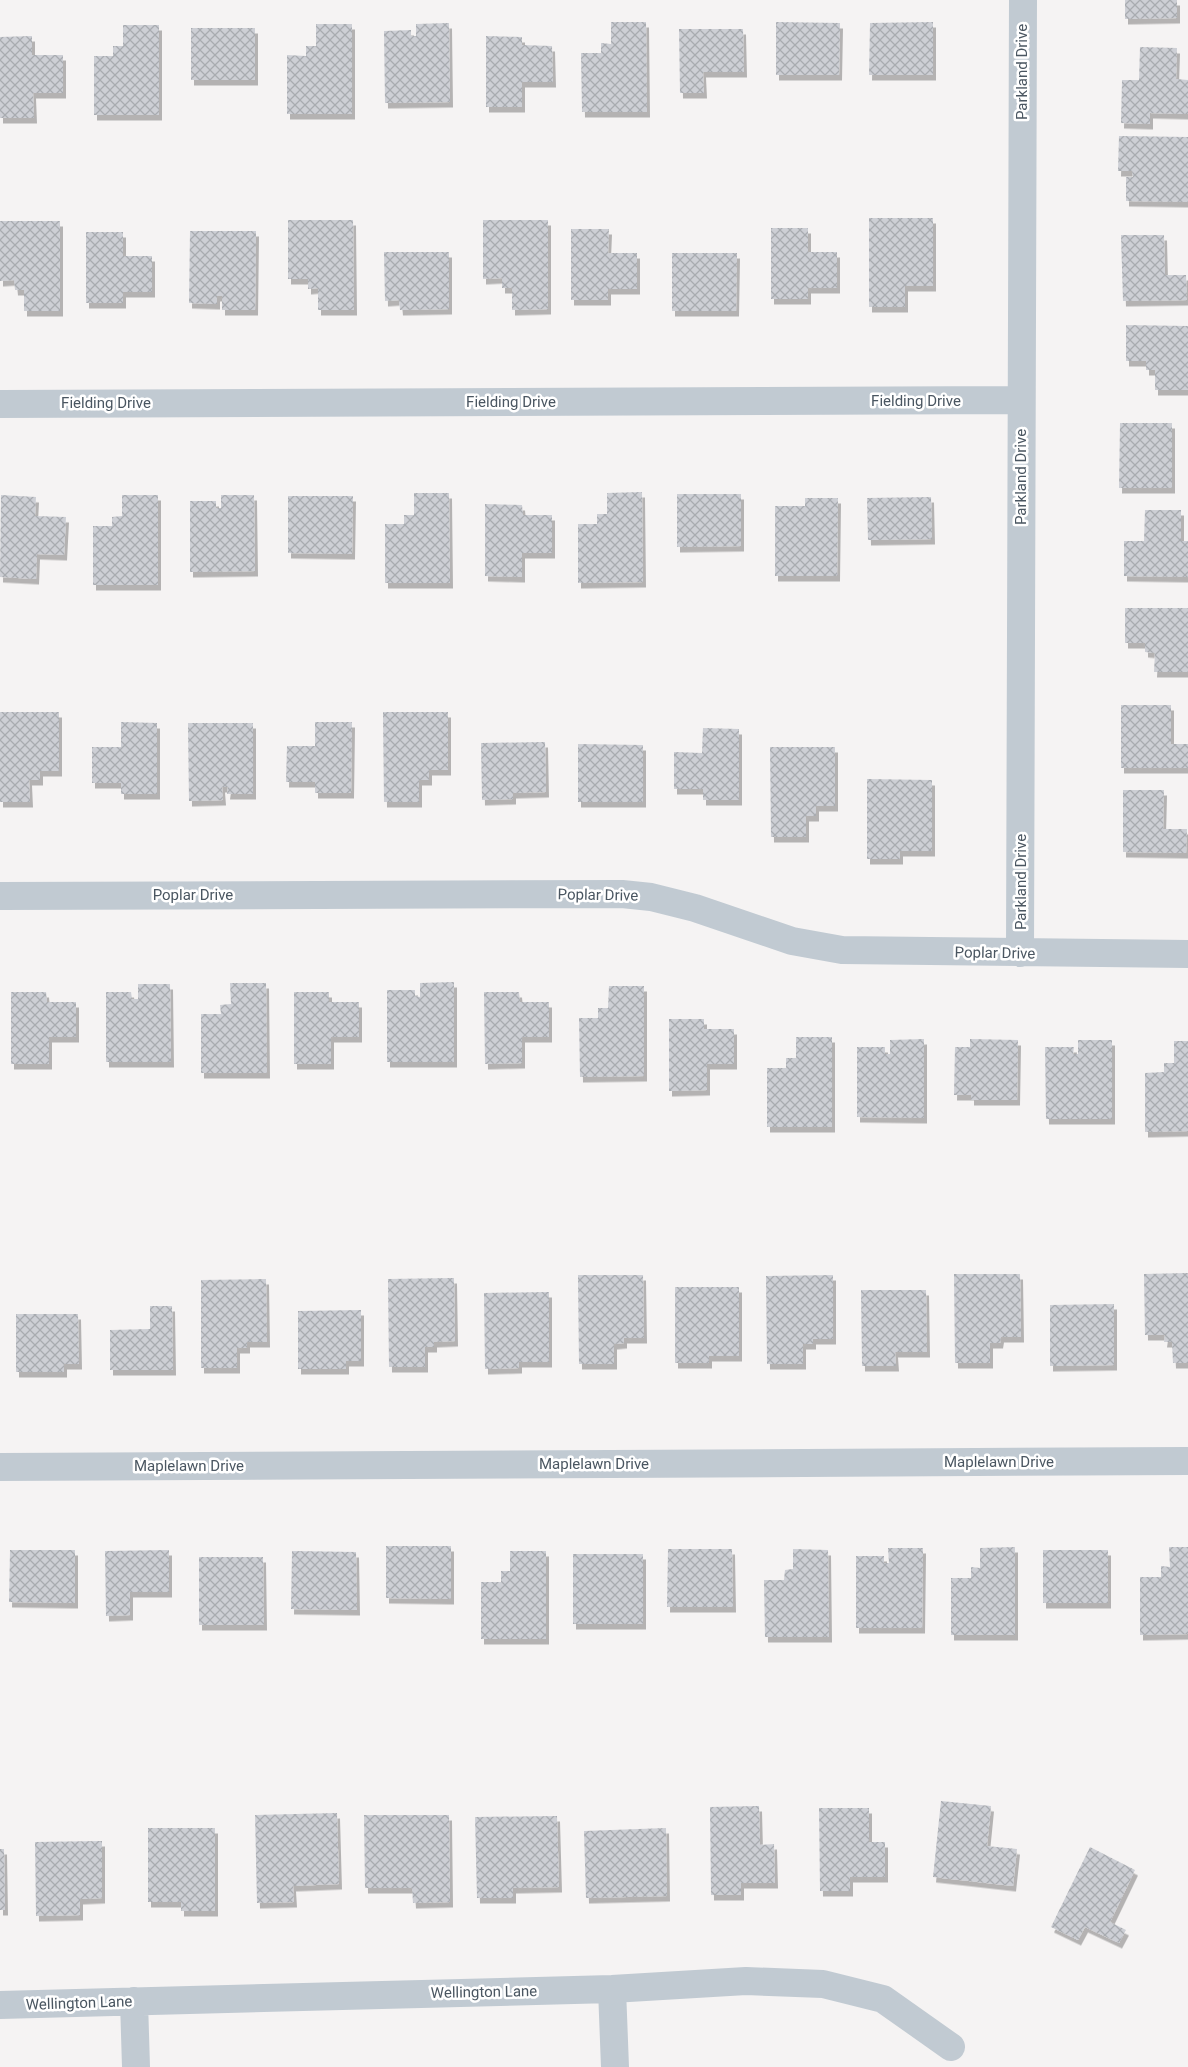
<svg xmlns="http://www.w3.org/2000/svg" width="1188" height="2067" font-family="Roboto,sans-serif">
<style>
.building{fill:url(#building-cross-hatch);filter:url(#shadow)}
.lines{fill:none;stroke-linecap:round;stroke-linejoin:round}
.minor{stroke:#c1cad2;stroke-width:28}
.labels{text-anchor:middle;stroke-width:5;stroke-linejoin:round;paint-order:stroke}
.street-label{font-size:15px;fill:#4a5661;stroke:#fff}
</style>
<defs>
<pattern id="building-cross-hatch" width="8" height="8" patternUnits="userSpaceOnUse" patternTransform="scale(1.25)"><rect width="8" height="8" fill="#cdcfd5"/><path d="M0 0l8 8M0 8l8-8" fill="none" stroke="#a8abb0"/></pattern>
<filter id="shadow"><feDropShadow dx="3" dy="5.5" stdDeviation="0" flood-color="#0004"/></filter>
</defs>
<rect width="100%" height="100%" fill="#f5f3f3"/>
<path class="building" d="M1125,0H1177V18L1125,19Z
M611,22H646L647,112H582L581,53H601V43L611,44Z
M776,22L840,23L839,75H776Z
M933,22V75H869L870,23Z
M449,23L450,102L385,103L384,31L411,30V36H416V24Z
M316,24H352V114H287V55L306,56V46H316Z
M123,25H159V115H94V56H113V46H123Z
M191,28H255V80H191Z
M679,29H743L744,72H703L704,93H680Z
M32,36V55H63V93H33L34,118H0V37Z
M486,36L522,37V45L552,46L553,82H522V107H486Z
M1140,47L1177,48L1176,79L1188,80V114L1150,113V124L1121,123L1122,80H1139Z
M1119,136L1188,137V202L1126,201V177H1133L1132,171H1118Z
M869,218H933V286H905V307H869Z
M288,220H353L354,310H318V288L308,289V279H288Z
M483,220H548V309L512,310V288H502V278L483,279Z
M0,221H60V311H24V290H15L14,280L0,281Z
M771,228H808V252H837V288H808V299H771Z
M571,229H609L608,253H637V289H608V300H571Z
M190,231H256L255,310H222V296H217V304L189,303Z
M86,232H123V256H152V292H123V303H86Z
M1121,235H1164L1165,275H1186L1187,300L1123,301Z
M384,252H449V309L400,310L399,300L385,301Z
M672,253H737L736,311H672Z
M1126,325L1188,326V390H1155V370H1146V361H1126Z
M1120,423H1172V488H1119Z
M642,492L643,582L578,583V524H597V514H607V493Z
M414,493H449L450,583H385V524H404V515H414Z
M677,494H741V546L677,547Z
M1,495L36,497L35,516L66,517L64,555L37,554L36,579L0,577Z
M122,495H158V585H93V526H112V517L122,516Z
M221,495H254L255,571L190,572V501H216V508H221Z
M288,496H353L352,554L288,553Z
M931,497L932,539L868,540L867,498Z
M805,498H838L837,576H775V506H805Z
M485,504L522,505L523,515H552V553H522V577L485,576Z
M1145,510H1181V541H1188V577L1124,576V541H1144Z
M1125,608H1188V672H1154L1155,653L1145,652V643H1125Z
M1121,705H1171V744H1188V768H1121Z
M0,712H59V771H40V780H29L30,802H0Z
M383,712H448V770H429V780H419V802H384Z
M121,722L157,723V794H121V783H92V747H121Z
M315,722H352L351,793H315V782H286L287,746H315Z
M188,723H253V794H227L228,787H222L223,800L189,801Z
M703,728L739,729V800H703V789H674V752L702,753Z
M545,742L546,792L513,793V799L482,800L481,743Z
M578,744L643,745V802H578Z
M770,747H835V806H816V816H806V837H771Z
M867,779L932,780V851H900V859H867Z
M1123,790H1164L1163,829H1187L1186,853L1123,852Z
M454,982V1062H387V990H415V996L420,997V983Z
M230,983H266L267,1073H201V1014H221L220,1005L231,1004Z
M138,984H170L171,1062H106V992H131L132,999H138Z
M609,986H644V1076L580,1077L579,1018H598V1008H608Z
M11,992H46L47,1002H76V1037H49V1064H11Z
M294,992H329V1002H359V1037H331V1064H294Z
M484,992H519L520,1002H549V1037H522V1063L485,1064Z
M669,1019H704V1029H734V1064H707V1090L669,1091Z
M796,1037H832V1127H767V1068H786V1058H796Z
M924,1039V1118L857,1117V1047H885V1054H890V1040Z
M970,1039L1018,1040L1017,1100H971V1095H954L955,1047H970Z
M1078,1040H1112V1119H1046L1045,1047H1074L1073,1054H1078Z
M1174,1041H1188V1131L1145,1132V1073L1164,1072V1063H1174Z
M1188,1273V1363H1173L1172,1342H1164L1165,1335H1145L1144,1274Z
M954,1274H1020L1021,1337H1001L1000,1343H990V1363H955Z
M578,1275H643L644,1338H624V1343L614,1344V1364H579Z
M833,1275V1339H813V1344H803V1364H767L766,1276Z
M454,1278L455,1341L434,1342V1347H425V1367H389L388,1279Z
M266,1279L267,1342H247V1348H237V1368H201V1280Z
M675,1287H739V1356H709V1363H675Z
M861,1290H926L927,1352H895L896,1366H862Z
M549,1292V1362H519V1368L485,1369L484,1293Z
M1114,1304V1365L1050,1366V1305Z
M150,1306H172L173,1370H110V1330L150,1329Z
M361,1310V1361H346V1369H298V1311Z
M16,1314H78L79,1364H64V1372H16Z
M386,1546H451V1599L386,1598Z
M1015,1547V1635H951V1578H971V1567L980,1568V1548Z
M1169,1547H1188V1634L1140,1635V1577H1161V1566L1170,1567Z
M888,1548H923L922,1628H856V1556H884V1563H889Z
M668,1549H732L733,1607H667Z
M793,1549L828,1550L829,1637H765L764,1580H784L785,1570L793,1569Z
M10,1550H75V1603L9,1602Z
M169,1550V1592H130V1615L106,1616L105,1551Z
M1043,1550H1108V1603H1043Z
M292,1551L356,1552L357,1610L291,1609Z
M510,1551H546V1639H481V1582H501V1571H510Z
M573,1554H643V1624H573Z
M199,1557H263L264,1625H199Z
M941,1801L991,1806L987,1846L1017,1849L1013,1886L933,1877Z
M759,1806L760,1845L774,1844L775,1883H741V1895H711L710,1807Z
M819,1808H869V1842H885V1877H850V1891H820Z
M337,1813L339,1884L293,1886L294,1902L257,1903L255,1815Z
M364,1815H449L450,1902L413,1903L412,1888H365Z
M557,1816L559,1887L513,1888V1898H477L475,1817Z
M148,1828H215V1911H181V1902H148Z
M666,1828L667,1896L586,1898L584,1831Z
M102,1841V1898L80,1899V1915L36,1916L35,1842Z
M1090,1847L1135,1870L1110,1922L1126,1930L1119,1943L1085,1927L1078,1940L1051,1927Z
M0,1849H4L5,1910H0Z"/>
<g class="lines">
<path class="minor" d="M0,404L1021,400
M0,896L622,894L651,897L695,908L792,941L842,950L1188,954
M1020,953L1023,0
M0,1467L1188,1461
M612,1989L615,2067
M134,2001L136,2067
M0,2005L612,1989L746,1981L823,1984L883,1999L951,2047"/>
</g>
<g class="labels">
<g class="street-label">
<text transform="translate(1022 72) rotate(-90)" y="5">Parkland Drive</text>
<text x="916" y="406">Fielding Drive</text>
<text x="511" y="407">Fielding Drive</text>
<text x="106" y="408">Fielding Drive</text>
<text transform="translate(1021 477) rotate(-90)" y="5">Parkland Drive</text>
<text transform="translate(1021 882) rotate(-90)" y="5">Parkland Drive</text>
<text x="193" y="900">Poplar Drive</text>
<text transform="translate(598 895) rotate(1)" y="5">Poplar Drive</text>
<text transform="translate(995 953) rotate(1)" y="5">Poplar Drive</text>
<text x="999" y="1467">Maplelawn Drive</text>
<text x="594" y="1469">Maplelawn Drive</text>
<text x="189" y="1471">Maplelawn Drive</text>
<text transform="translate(484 1992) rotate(-1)" y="5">Wellington Lane</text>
<text transform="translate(79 2003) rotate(-2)" y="5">Wellington Lane</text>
</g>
</g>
</svg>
